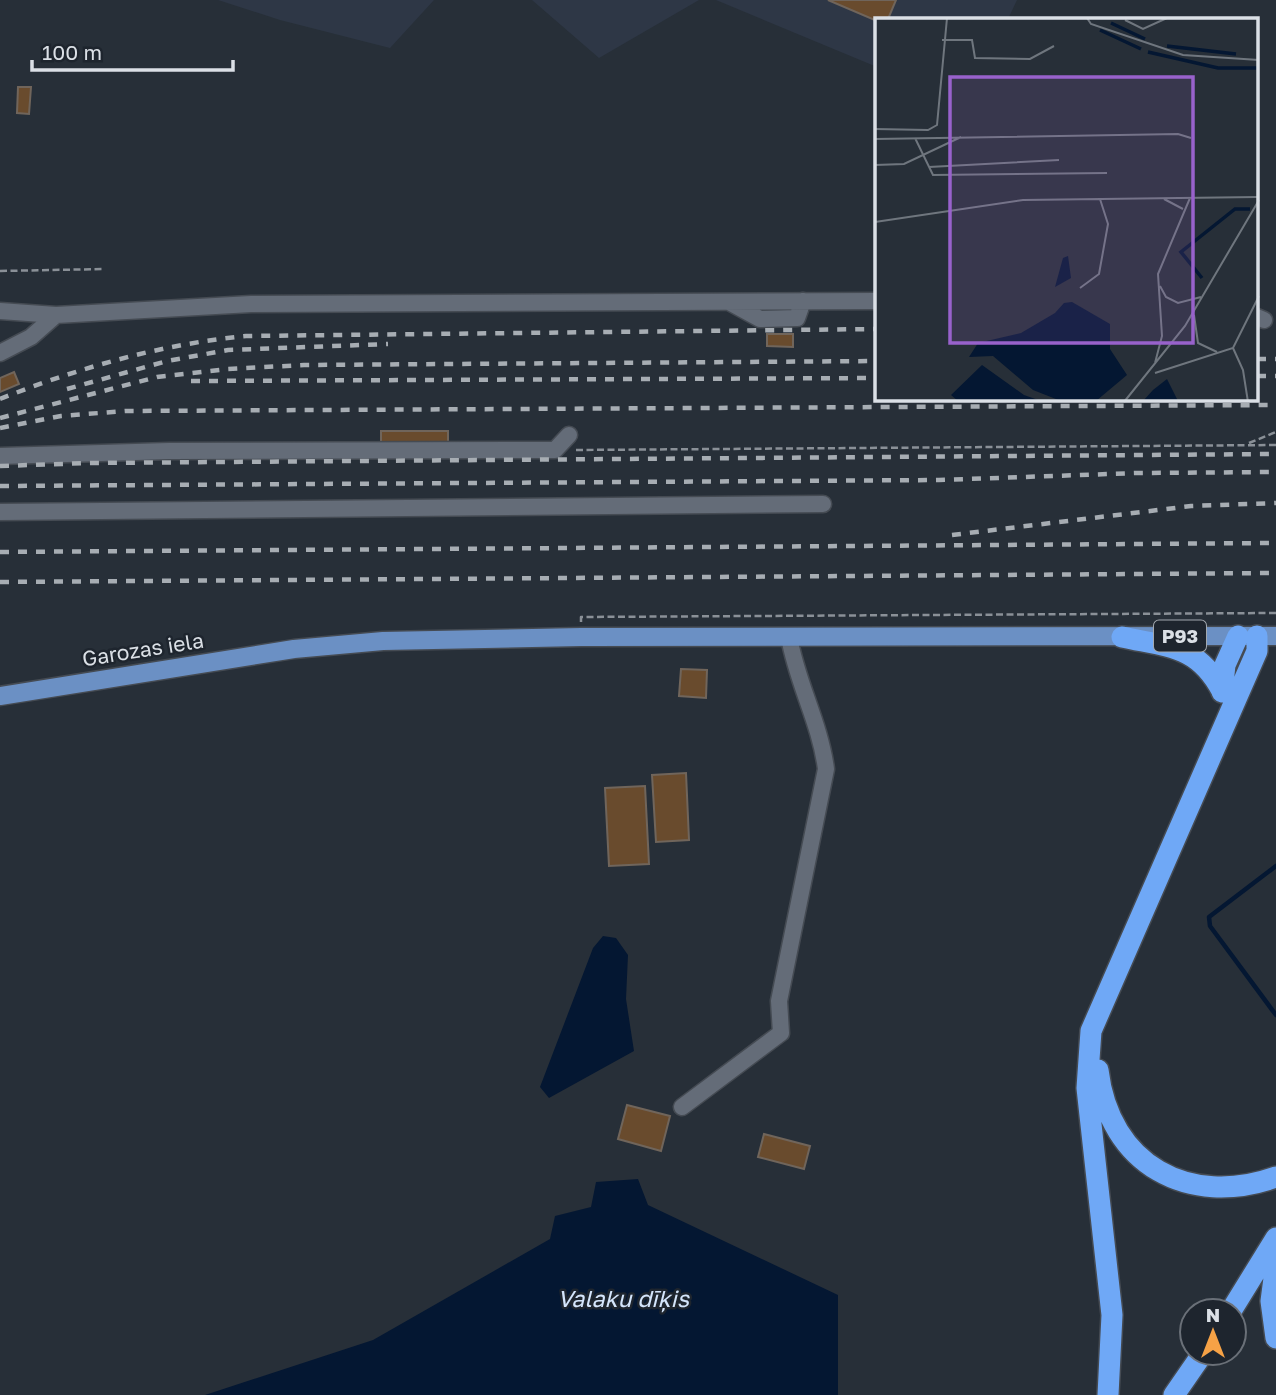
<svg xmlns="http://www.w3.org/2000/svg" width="1276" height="1395" font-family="'Golos Text',sans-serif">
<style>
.built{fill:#2e3746}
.water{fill:#041732}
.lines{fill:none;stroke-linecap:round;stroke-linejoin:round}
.stream{stroke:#041732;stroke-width:4.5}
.building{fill:#694b2d;stroke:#70655b;stroke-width:2}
.minor-casing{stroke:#454b53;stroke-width:19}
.major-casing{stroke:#454b53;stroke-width:21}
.highway-casing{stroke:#454b53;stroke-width:24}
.path{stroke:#8a9097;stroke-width:2.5;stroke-dasharray:7 3.5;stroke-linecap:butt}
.minor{stroke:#646c78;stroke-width:16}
.major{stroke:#6b90c4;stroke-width:18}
.highway{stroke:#6fa8f6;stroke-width:21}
.rail{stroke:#a7adb3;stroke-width:4.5;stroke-dasharray:9 9;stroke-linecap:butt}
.labels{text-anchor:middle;stroke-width:5;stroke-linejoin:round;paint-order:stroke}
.shield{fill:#1e252e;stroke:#a2a8af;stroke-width:2}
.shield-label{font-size:19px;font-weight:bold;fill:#dbe0e6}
.street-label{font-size:21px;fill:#dbe0e6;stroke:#1e252e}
.water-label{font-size:23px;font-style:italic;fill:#d4e5fb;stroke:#1e252e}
.inset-river{fill:none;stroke:#041732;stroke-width:3.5}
.inset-road{fill:none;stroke:#6f767e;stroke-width:2}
.view{fill:#9862cb;fill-opacity:0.15;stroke:#9862cb;stroke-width:3.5}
.inset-edge{fill:none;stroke:#dbe0e6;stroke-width:3.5}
</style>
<rect width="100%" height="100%" fill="#272f38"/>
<path class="built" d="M218,0H434L390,48L280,20Z
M532,0H699L599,58Z
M716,0H1017L1008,19H877V67Z"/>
<path class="water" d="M603,936L616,938L628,955L626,999L634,1051L549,1098L540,1087L593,948Z
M638,1179L648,1205L838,1295V1395H205L373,1340L550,1239L555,1216L591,1207L596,1182Z"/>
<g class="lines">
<path class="stream" d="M1276,866L1209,917L1210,926L1276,1015"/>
</g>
<path class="building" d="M828,0H896L888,19L877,21Z
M18,87H31L29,114L17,113Z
M767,334H793V347L767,346Z
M14,372L19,384L0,392V378Z
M381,431H448V445H381Z
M681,669L707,670L706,698L679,696Z
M686,773L689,840L656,842L652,775Z
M645,786L649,864L609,866L605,788Z
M627,1105L670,1116L661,1151L618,1139Z
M764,1134L810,1146L804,1169L758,1157Z"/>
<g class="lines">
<defs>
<path id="minor" d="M729,302L760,319L797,318L803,301
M0,311L56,315L251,304L877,301
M1257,317L1264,320
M0,353L31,337L56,315
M0,456L169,451L555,450L569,435
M0,512L823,504
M682,1107L781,1033L779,1001L826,769C820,723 797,683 789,637"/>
<path id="major" d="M0,696L294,649L383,641L581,637L1276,636"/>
<path id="highway" d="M1122,637C1168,647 1198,645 1222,691
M1222,692L1225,665L1238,636
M1098,1070C1109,1165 1189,1208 1276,1177
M1276,1263L1271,1301L1276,1338
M1231,1311L1276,1238
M1108,1395L1112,1315L1087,1088L1091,1031L1236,699L1257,651V636
M1174,1395L1203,1353"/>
</defs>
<use href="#minor" class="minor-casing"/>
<use href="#major" class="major-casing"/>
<use href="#highway" class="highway-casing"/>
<path class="path" d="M0,271L104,269
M1249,443L1276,432
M576,450L1276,445
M581,622V617L1276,613"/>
<use href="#minor" class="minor"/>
<use href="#major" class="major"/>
<use href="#highway" class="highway"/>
<path class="rail" d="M1257,359H1276
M1257,376H1276
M191,381L877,378
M67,389L167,361L228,350L388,344
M0,399C78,368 162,344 246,336L877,329
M0,418L157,377L228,369L304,365L877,361
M0,428L61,416L125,411L1276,405
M0,466L89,463L1276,454
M0,486L939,480L1137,473L1276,472
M952,535L1191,506L1276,503
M0,552L1276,543
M0,582L1276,573"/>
</g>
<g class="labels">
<rect class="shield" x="1154" y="620.5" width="52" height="31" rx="5"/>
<g class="shield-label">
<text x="1180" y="643">P93</text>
</g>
<g class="street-label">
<text transform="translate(143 650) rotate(-9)" y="7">Garozas iela</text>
</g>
<g class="water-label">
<text x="623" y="1307">Valaku dīķis</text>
</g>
</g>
<g transform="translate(875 18)">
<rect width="383" height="383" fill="#272f38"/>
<path d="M193,238L196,260L180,269L188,240ZM197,284L235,306V331L252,357L221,383H186L158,372L118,338L94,339L103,325L146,315L180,295L189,285ZM107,347L149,377L166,383H83L76,377ZM292,361L303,383H268L278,372Z" fill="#041732"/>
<path class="inset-river" d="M236,5L270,21M225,12L266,31M292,28L361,36M273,34L343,50H384M327,260L306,234L360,191H375"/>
<path class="inset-road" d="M212,0L216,6L308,37L384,42M250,2L268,11L292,0M67,22H97L100,40L155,41L179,28M0,111L53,112L62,107L72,0M40,120L58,157L232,155M0,121L303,116L316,120M0,147L29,146L86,119M54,149L184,142M289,181L308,191M0,204L148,182L382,179M285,268L291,279L303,285L326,279M205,270L224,256L233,206L225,181M319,297L323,325L342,334M358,330L368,352L373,384M280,345L287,318L283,256L315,180M280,355L358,330L384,278M249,384L310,308L384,182"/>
<path class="view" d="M75,59H318V325H75Z"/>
<rect width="383" height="383" class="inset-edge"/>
</g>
<g transform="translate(1213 1332)"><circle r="33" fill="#1e252e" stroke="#6a7078" stroke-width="2"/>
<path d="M0-5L12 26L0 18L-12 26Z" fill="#f6a246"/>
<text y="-10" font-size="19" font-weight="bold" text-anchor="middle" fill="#dbe0e6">N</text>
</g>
<path d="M32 60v10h201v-10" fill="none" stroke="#dbe0e6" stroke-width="3.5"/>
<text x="42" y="60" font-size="21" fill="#dbe0e6" stroke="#1e252e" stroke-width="5" paint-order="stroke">100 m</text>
</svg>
